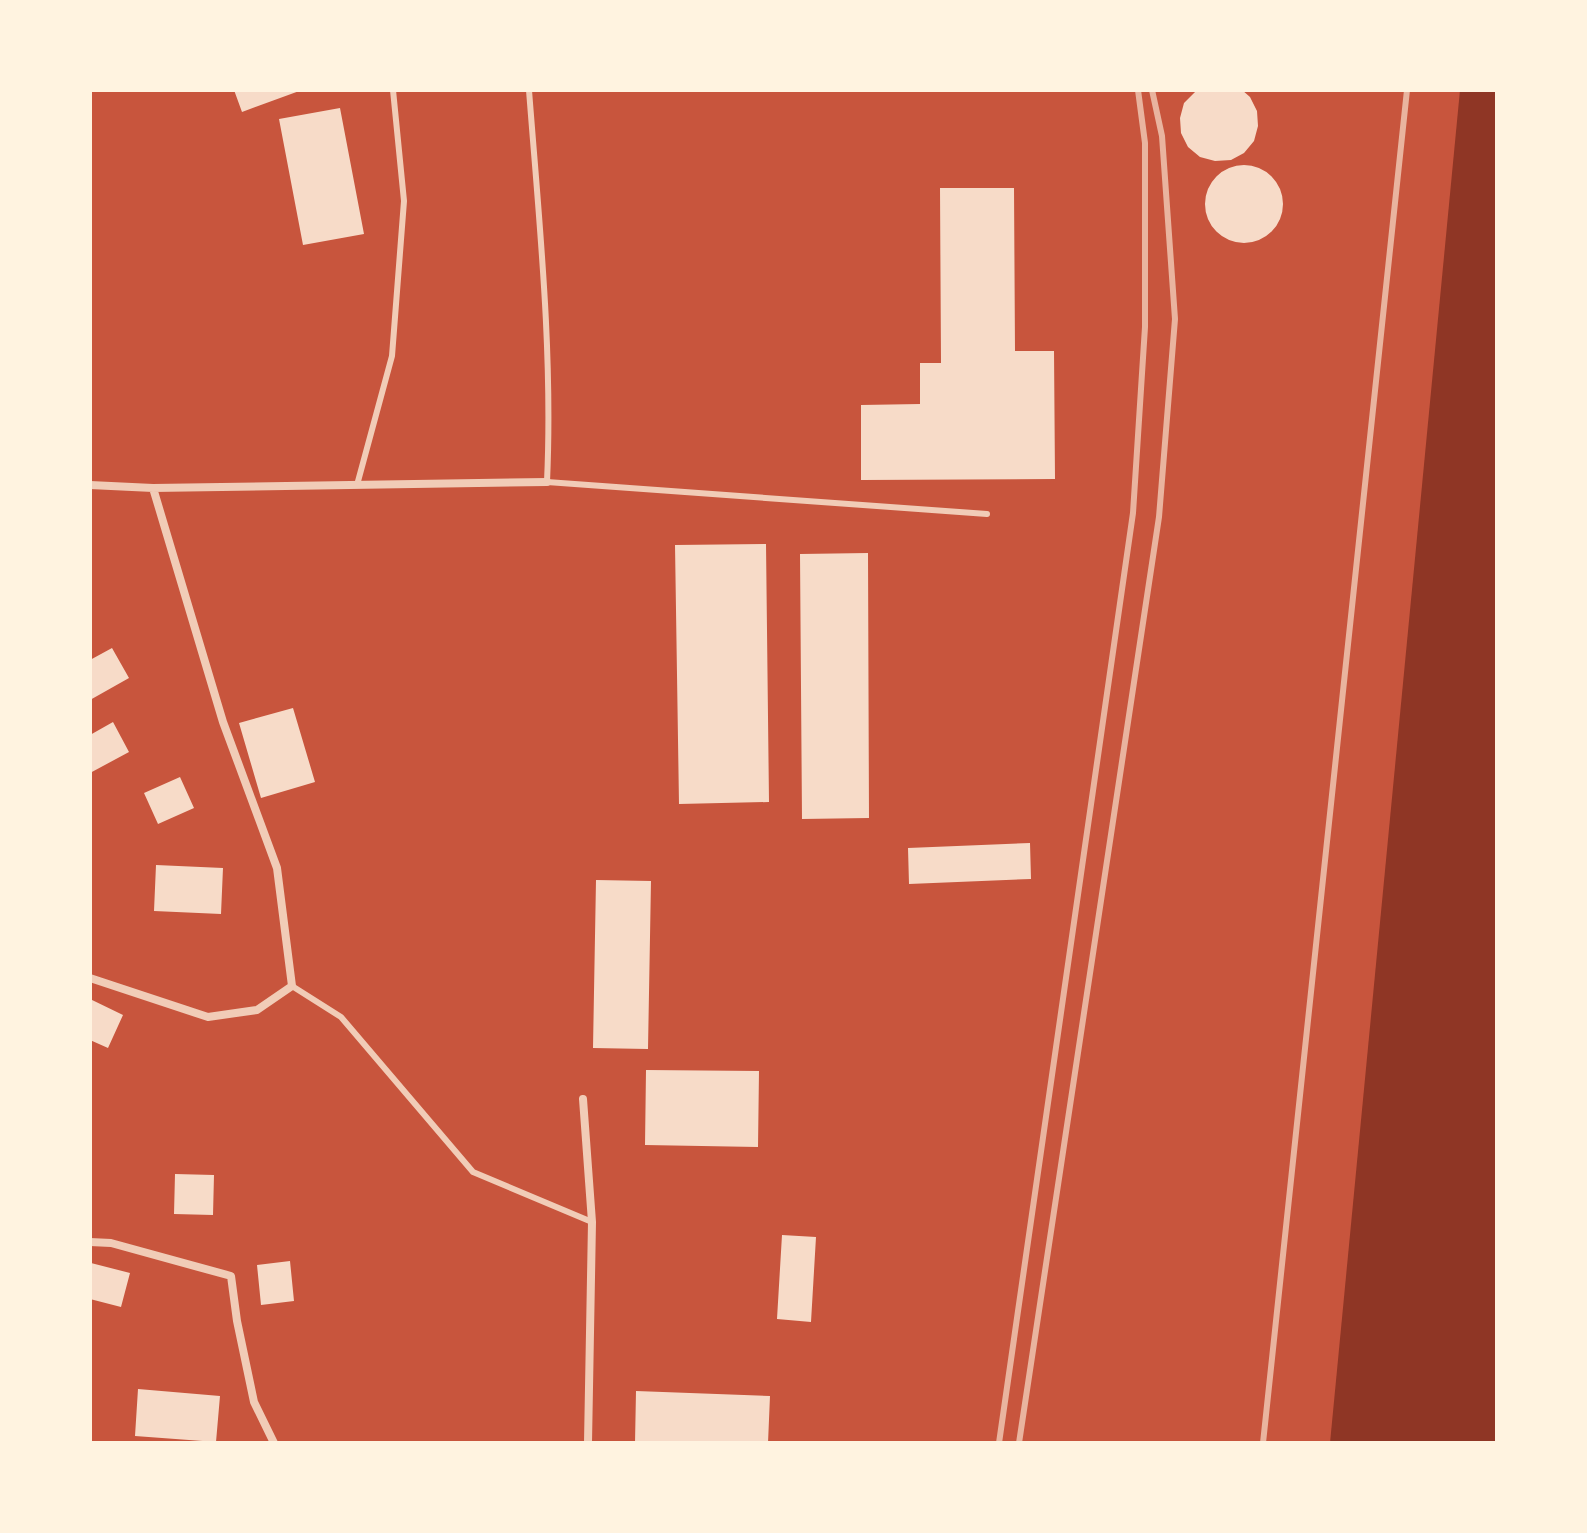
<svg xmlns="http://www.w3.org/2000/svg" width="1587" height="1533" font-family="'Nunito Sans',sans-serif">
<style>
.water{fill:#8f3625}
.building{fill:#f7dbc8}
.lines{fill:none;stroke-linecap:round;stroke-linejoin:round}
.service{stroke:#f1ccb7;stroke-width:6}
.minor{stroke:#f1ccb7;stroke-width:8}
.rail{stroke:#e9b49f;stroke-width:6}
</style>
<rect width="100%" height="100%" fill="#c8553d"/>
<path class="water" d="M1460,90H1497V1443H1330Z"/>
<path class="building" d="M234,90H302L242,112Z
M1197,90H1242L1250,97L1257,111L1258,126L1254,141L1244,153L1231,160L1215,161L1200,157L1188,147L1181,133L1180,118L1184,103Z
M340,108L364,234L303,245L279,119Z
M1205 204a39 39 0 1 1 78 0a39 39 0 1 1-78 0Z
M940,188H1014L1015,351H1054L1055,479L861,480V405L920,404V363H941Z
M766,544L769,802L679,804L675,545Z
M868,553L869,818L802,819L800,554Z
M112,648L129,678L90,700V660Z
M293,708L315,782L261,798L239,723Z
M113,722L129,752L90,773V735Z
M180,777L194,808L158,824L144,793Z
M1030,843L1031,879L909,884L908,848Z
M156,865L223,868L221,914L154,911Z
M596,880L651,881L648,1049L593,1048Z
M90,999L123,1015L108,1048L90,1040Z
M646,1070L759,1071L758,1147L645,1145Z
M175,1174L214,1175L213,1215L174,1214Z
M782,1235L816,1237L811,1322L777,1319Z
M290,1261L294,1301L261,1305L257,1265Z
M91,1263L130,1273L121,1307L90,1299Z
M138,1389L220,1396L216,1442L135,1436Z
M636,1391L770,1396L768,1443H635Z"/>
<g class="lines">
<path class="service" d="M529,90C539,221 553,351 547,482L987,514
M357,485L392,356L404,201L393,90
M292,986L341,1017L473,1172L592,1222"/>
<path class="minor" d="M90,485L153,488L547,482
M90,978L208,1017L257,1010L292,986L277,868L223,722L153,488
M583,1099L592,1222L588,1443
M90,1242L111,1243L231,1276L237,1321L254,1402L274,1443"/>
<path class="rail" d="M999,1443L1133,513L1145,327V143L1138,90
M1019,1443L1159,517L1175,319L1162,136L1152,90
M1263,1443L1407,90"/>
</g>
<rect width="1587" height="1533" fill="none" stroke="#fff3e0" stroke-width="184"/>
</svg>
